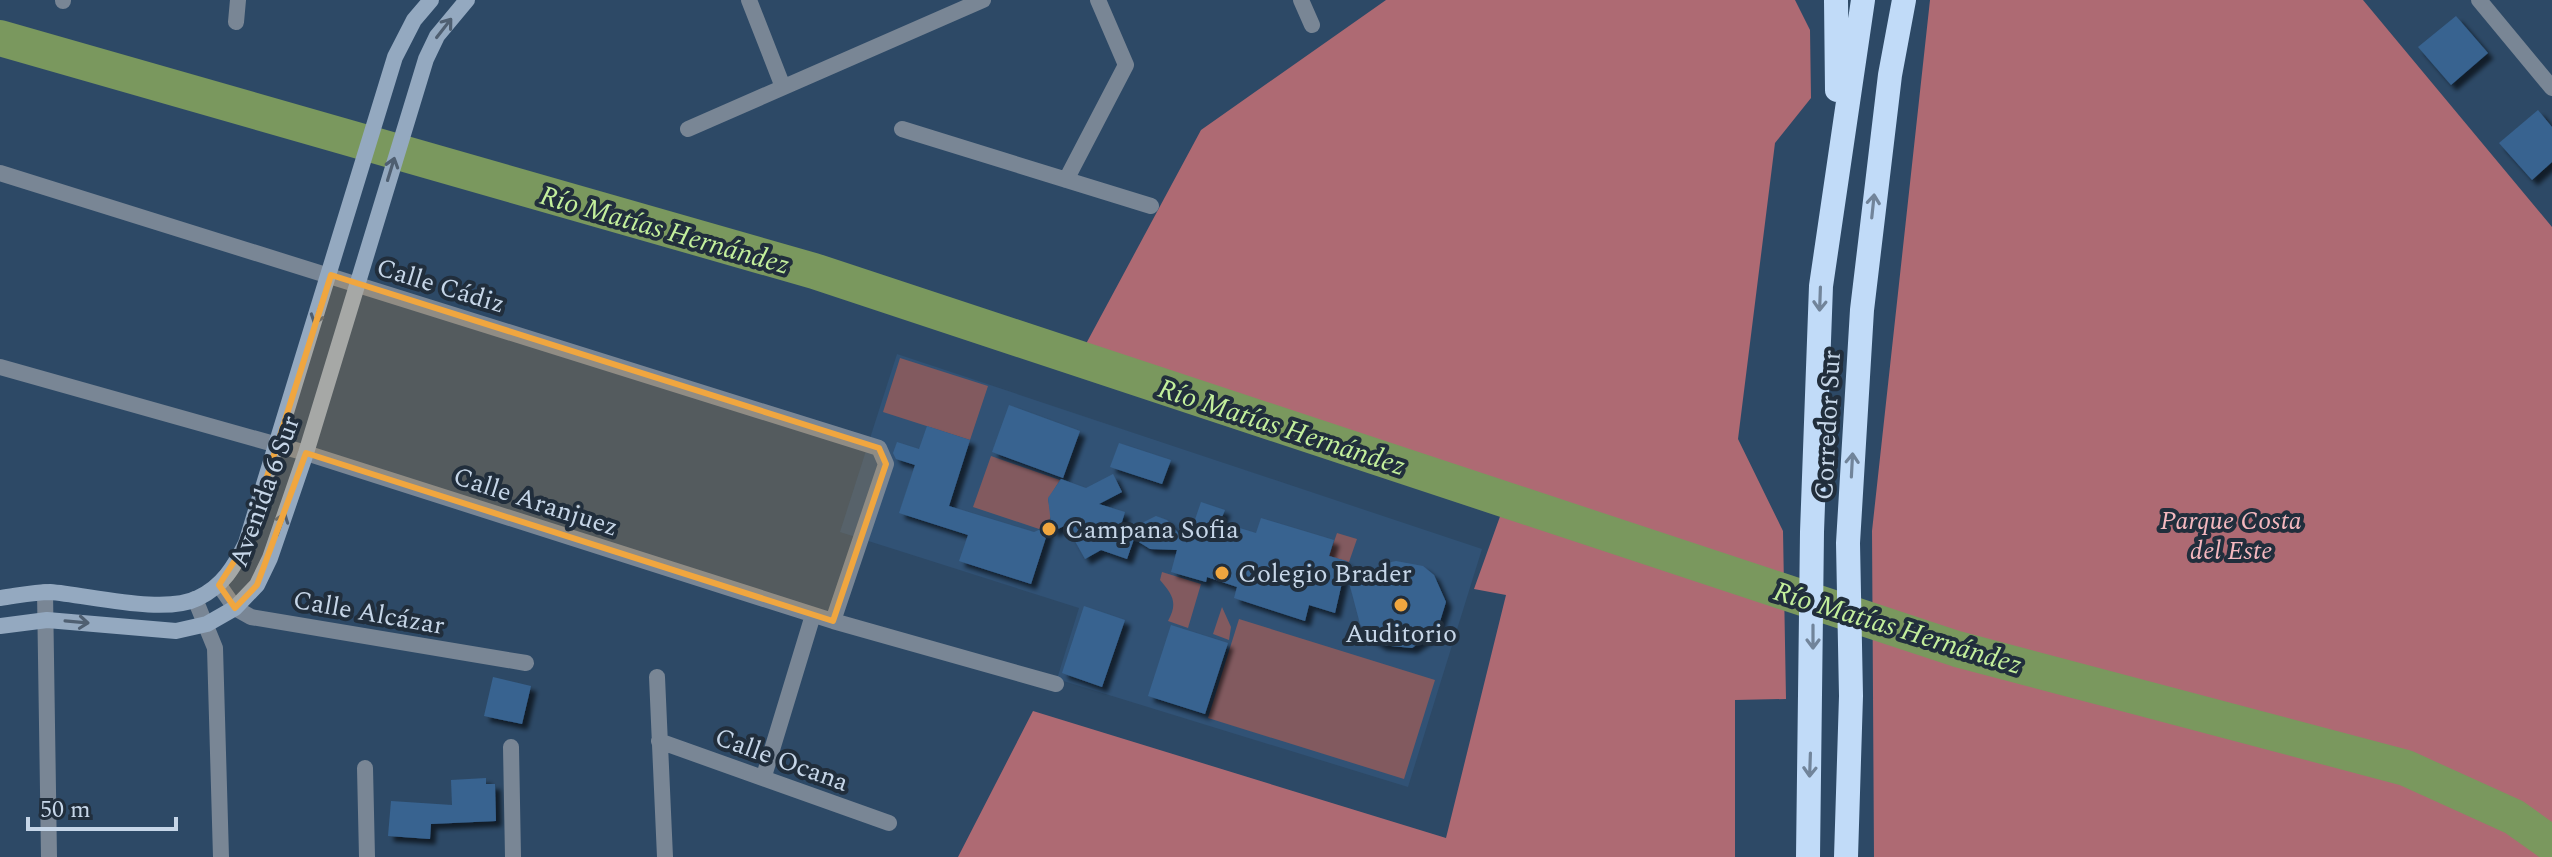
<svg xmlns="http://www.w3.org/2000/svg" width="2552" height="857" font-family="Spectral,serif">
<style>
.built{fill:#315275}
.green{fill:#825a5f}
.forest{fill:#ae6a73}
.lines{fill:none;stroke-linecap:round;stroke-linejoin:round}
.river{stroke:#7a985e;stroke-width:36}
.building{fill:#386390;filter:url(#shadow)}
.street{stroke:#798695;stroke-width:16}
.secondary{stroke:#94a9c0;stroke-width:16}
.highway{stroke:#c1dbf8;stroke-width:24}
.oneway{stroke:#4f5f71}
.oneway2{stroke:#71849a}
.marked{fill:#f0a63f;fill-opacity:0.2;stroke:#f0a63f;stroke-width:6;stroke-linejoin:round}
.poi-dot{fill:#f0a63f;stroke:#212e3c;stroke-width:3}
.labels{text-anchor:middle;stroke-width:8;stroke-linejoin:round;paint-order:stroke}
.street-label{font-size:26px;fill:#c6d6e8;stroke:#212e3c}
.park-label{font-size:26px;font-style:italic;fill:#f4b8bf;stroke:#212e3c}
.poi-label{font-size:26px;fill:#c6d6e8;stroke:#212e3c;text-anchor:start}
.water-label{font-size:28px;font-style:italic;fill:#c3ef9c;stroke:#212e3c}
</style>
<defs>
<filter id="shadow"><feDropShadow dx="5.5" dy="5.5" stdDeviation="2" flood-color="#0009"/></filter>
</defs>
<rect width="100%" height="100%" fill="#2d4966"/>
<path class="built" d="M897,354L1482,549L1408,787L1057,679L1079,608L840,532Z"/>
<path class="green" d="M900,358L988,386L970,440L883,412Z
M991,456L1060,480L1048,499L1051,516L1045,531L973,507Z
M1337,533L1357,539L1349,562L1329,556Z
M1162,572L1201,584L1188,628L1168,621C1178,603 1173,595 1160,580Z
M1222,607L1231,627L1229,640L1213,634Z
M1239,619L1435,680L1404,779L1208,718Z"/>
<path class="forest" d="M1386,0H1795L1810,30L1811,98L1775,143L1738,439L1783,531L1786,699L1735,700V857H958L1033,711L1446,838L1506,595L1474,589L1507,497L1080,355L1201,130Z
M1930,0H2363L2552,227V857H1874L1872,531Z"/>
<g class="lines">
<path class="river" d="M0,38L814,271L1957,649L2406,768L2514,817L2552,844"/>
</g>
<path class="building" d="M2456,16L2488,53L2451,85L2418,47Z
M2538,110L2552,127V162L2532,180L2499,143Z
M1009,405L1080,431L1063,478L992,452Z
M927,426L970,440L949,506L1034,532L1050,525L1031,584L959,561L968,535L899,513L915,465L896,459L893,453L897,442L919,449Z
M1119,443L1171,460L1162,484L1110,467Z
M1113,474L1122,492L1099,504L1125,512L1118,535L1156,516L1167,520L1187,543L1201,502L1225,510L1220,522L1256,533L1261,518L1334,540L1329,556L1347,561L1335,613L1309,605L1305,621L1234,598L1237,587L1207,577L1206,582L1171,572L1177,550L1150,549L1134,539L1127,559L1101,550L1085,559L1066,525L1052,532L1048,498L1061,479L1086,488Z
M1396,561L1423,566L1434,575L1446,602L1437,631L1412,648L1381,645L1369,637L1360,624L1350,586L1382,564Z
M1084,606L1125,620L1102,687L1062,673Z
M1171,625L1228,643L1205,714L1148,696Z
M493,677L531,686L522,724L484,716Z
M486,778V784H495L496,821L431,824L430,839L388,836L391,801L452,805L451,780Z"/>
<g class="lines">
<path class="street" d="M749,0L783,87
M1301,0L1312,25
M2479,0L2552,88
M63,1V0
M236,22L238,0
M688,129L983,0
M902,129L1151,206
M0,173L879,448L886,464L833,621
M1066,180L1126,65L1098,0
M0,367L306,453L833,621L1056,684
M219,585L235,608L251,617L526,663
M45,592L49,857
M195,599L215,648L221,857
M657,677L665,857
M659,741L889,823
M511,747L513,857
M365,768L367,857
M764,776L813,615"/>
<path class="secondary" d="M0,598C16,596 33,592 50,592C89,595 164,615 198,598C223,586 234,567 246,543L395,57L414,20L431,0
M0,626L47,620L176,631L207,624L235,608L257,585L270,558L306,453L426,59L437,36L467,0"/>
<path class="highway" d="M1836,0L1837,90
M1808,857L1812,532L1821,286L1863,0
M1846,857L1851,696L1848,543L1862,310L1890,75L1904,0"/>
</g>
<defs><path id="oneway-shaft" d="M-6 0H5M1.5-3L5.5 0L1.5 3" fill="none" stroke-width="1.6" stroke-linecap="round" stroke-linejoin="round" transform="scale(2)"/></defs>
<g class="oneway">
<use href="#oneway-shaft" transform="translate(444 28) rotate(-52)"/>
<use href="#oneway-shaft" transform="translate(391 169) rotate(-73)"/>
<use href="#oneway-shaft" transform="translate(318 313) rotate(108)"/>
<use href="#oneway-shaft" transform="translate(281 524) rotate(-71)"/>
<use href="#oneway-shaft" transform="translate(77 622) rotate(5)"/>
</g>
<g class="oneway2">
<use href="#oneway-shaft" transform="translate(1873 206) rotate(-84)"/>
<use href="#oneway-shaft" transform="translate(1820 299) rotate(92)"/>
<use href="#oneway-shaft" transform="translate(1852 465) rotate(-87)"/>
<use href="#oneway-shaft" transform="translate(1813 637) rotate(90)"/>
<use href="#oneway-shaft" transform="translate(1810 765) rotate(92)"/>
</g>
<path class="marked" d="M331,275L879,448L886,464L833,621L306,453L257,585L235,608L219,585L246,543Z"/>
<g class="poi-dot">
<circle cx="1049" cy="529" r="8"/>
<circle cx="1222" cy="573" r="8"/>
<circle cx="1401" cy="605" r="8"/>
</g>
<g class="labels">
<g class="street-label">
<text transform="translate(441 285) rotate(17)" y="9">Calle Cádiz</text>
<text transform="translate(1827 425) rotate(-87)" y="9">Corredor Sur</text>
<text transform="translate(264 491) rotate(-70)" y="9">Avenida 6 Sur</text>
<text transform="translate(536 501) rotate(18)" y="9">Calle Aranjuez</text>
<text transform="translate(369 612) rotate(10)" y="9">Calle Alcázar</text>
<text transform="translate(782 759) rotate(20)" y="9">Calle Ocana</text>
</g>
<g class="park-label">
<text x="2231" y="529">Parque Costa<tspan x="2231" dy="30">del Este</tspan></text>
</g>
<g class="poi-label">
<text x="1065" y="538">Campana Sofia</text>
<text x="1238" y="582">Colegio Brader</text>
<text x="1401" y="642" text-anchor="middle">Auditorio</text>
</g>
<g class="water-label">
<text transform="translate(665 229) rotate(16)" y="10">Río Matías Hernández</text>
<text transform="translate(1282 426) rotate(18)" y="10">Río Matías Hernández</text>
<text transform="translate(1898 627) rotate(17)" y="10">Río Matías Hernández</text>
</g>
</g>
<path d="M28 817v12h148v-12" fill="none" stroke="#c6d6e8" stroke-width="4"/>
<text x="40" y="817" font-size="24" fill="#c6d6e8" stroke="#212e3c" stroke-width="6" paint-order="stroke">50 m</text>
</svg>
